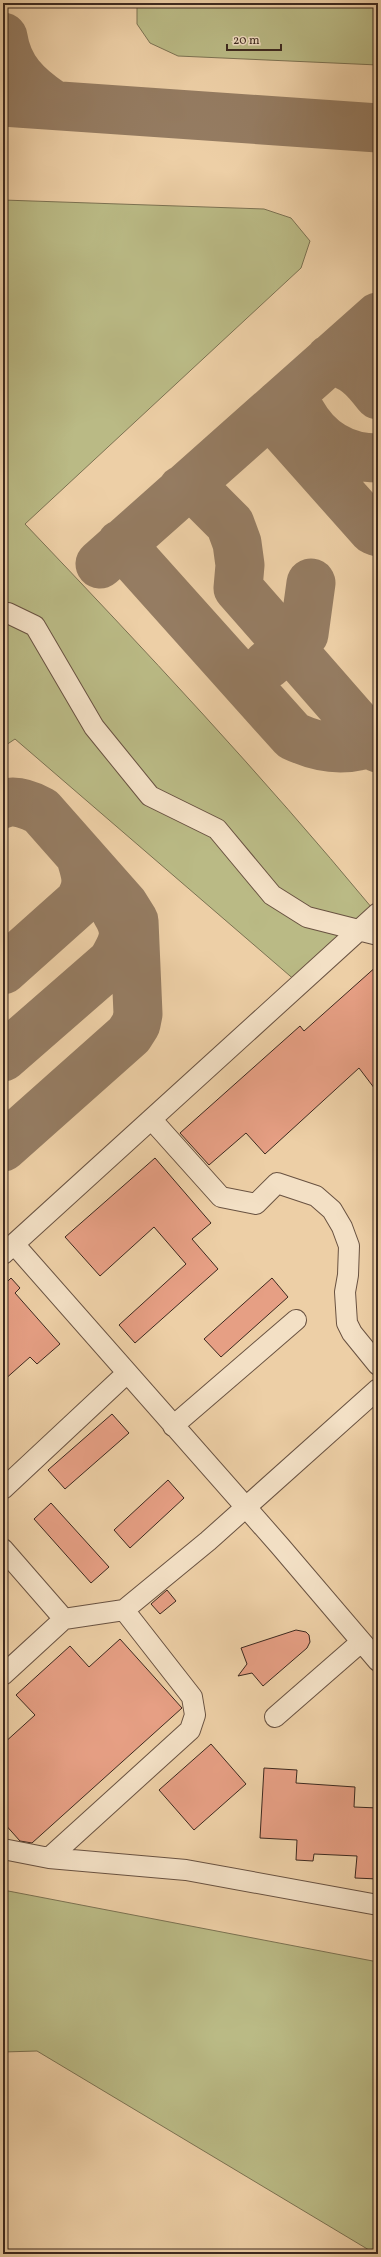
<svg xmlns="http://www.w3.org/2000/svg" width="381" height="2257" font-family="Vollkorn,serif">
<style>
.green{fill:#baba85;stroke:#7c7252}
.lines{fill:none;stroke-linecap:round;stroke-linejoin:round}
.taxiway{stroke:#957c62;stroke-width:49}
.building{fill:#e69f84;stroke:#3d291f}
.minor-casing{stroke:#695241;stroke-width:22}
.minor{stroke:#f3e0c5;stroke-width:20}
</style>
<rect width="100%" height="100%" fill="#edcfa6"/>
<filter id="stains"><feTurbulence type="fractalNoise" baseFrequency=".005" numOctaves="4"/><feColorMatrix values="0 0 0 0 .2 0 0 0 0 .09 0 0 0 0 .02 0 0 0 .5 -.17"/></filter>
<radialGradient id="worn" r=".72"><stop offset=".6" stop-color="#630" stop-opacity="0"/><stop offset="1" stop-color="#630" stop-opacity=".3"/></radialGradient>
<path class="green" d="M137,3H378V65L178,56L150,43L137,24Z
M3,200L264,209L291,218L310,241L301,268L25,524C144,649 262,775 372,908L304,988L15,739L3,747Z
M3,1890L378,1962V2252L369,2250L37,2051L3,2052Z"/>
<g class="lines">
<path class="taxiway" d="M3,37C8,69 26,86 52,104
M3,102L378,128
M330,359C355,368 362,374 378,395
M280,404L277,422L373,530L378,532
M301,412C317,441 344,458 378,458
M182,490L201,495L230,524L237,543L240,565L238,588L378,748
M121,544L293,736C312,745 336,751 358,746C365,745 372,740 378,736
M100,564L378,317
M267,665L304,634L311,583
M3,804C15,799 30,805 41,811L124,905L134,921L138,1014L136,1024L129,1035L3,1147
M3,970L79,902C90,883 86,875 80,855
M3,1057L112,962C123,943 129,933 116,912"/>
</g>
<path class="building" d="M378,965V1093L359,1068L265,1154L246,1133L209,1165L180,1133L300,1026L304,1031Z
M155,1158L211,1223L192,1239L218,1269L135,1343L119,1325L186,1264L154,1227L100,1276L65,1237Z
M11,1278L20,1288L15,1293L60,1344L37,1364L30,1357L3,1381V1279L6,1283Z
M272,1278L288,1297L221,1357L204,1339Z
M112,1414L129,1433L65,1489L48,1470Z
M168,1480L184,1498L130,1548L114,1530Z
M51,1503L109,1567L91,1583L34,1519Z
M167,1590L176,1601L160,1614L151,1604Z
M296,1630L306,1632L309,1635L310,1642L307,1648L263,1686L252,1673L238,1676L247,1664L241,1648Z
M120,1639L182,1708L32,1843L20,1841L3,1822V1744L35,1715L16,1695L70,1646L89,1667Z
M211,1744L246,1784L194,1830L159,1790Z
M264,1768L297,1770L296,1783L355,1787L354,1807L378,1808V1879L355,1878L357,1856L314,1854L313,1861L296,1860L297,1840L260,1838Z"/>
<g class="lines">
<defs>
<path id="minor" d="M3,615L8,613L35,626L94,727L150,796L217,829L272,895L307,917L378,935
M152,1120L221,1197L256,1204L277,1183L316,1196L332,1210L342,1227L349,1246L348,1275L345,1292L347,1323L352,1333L378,1365
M14,1244L280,1546L378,1661
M3,1254L378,913
M173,1426L296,1320
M3,1489L126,1374
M3,1549L64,1619
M3,1675L64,1619L124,1610L208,1541L378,1389
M275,1717L361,1642
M3,1849L49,1858L190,1730L195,1715L192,1697L124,1610
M49,1858L186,1870L378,1905"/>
</defs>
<use href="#minor" class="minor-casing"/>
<use href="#minor" class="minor"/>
</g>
<rect width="381" height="2257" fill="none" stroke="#edcfa6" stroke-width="16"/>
<rect x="4" y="4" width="373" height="2249" fill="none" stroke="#3d291f" stroke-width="2"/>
<rect x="8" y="8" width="365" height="2241" fill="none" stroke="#3d291f"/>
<path d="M227 44v6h54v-6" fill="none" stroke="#3d291f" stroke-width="2"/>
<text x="233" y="44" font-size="12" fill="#3d291f" stroke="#f3e0c5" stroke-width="3" paint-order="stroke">20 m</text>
<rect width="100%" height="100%" filter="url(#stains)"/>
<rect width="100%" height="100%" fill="url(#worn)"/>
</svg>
